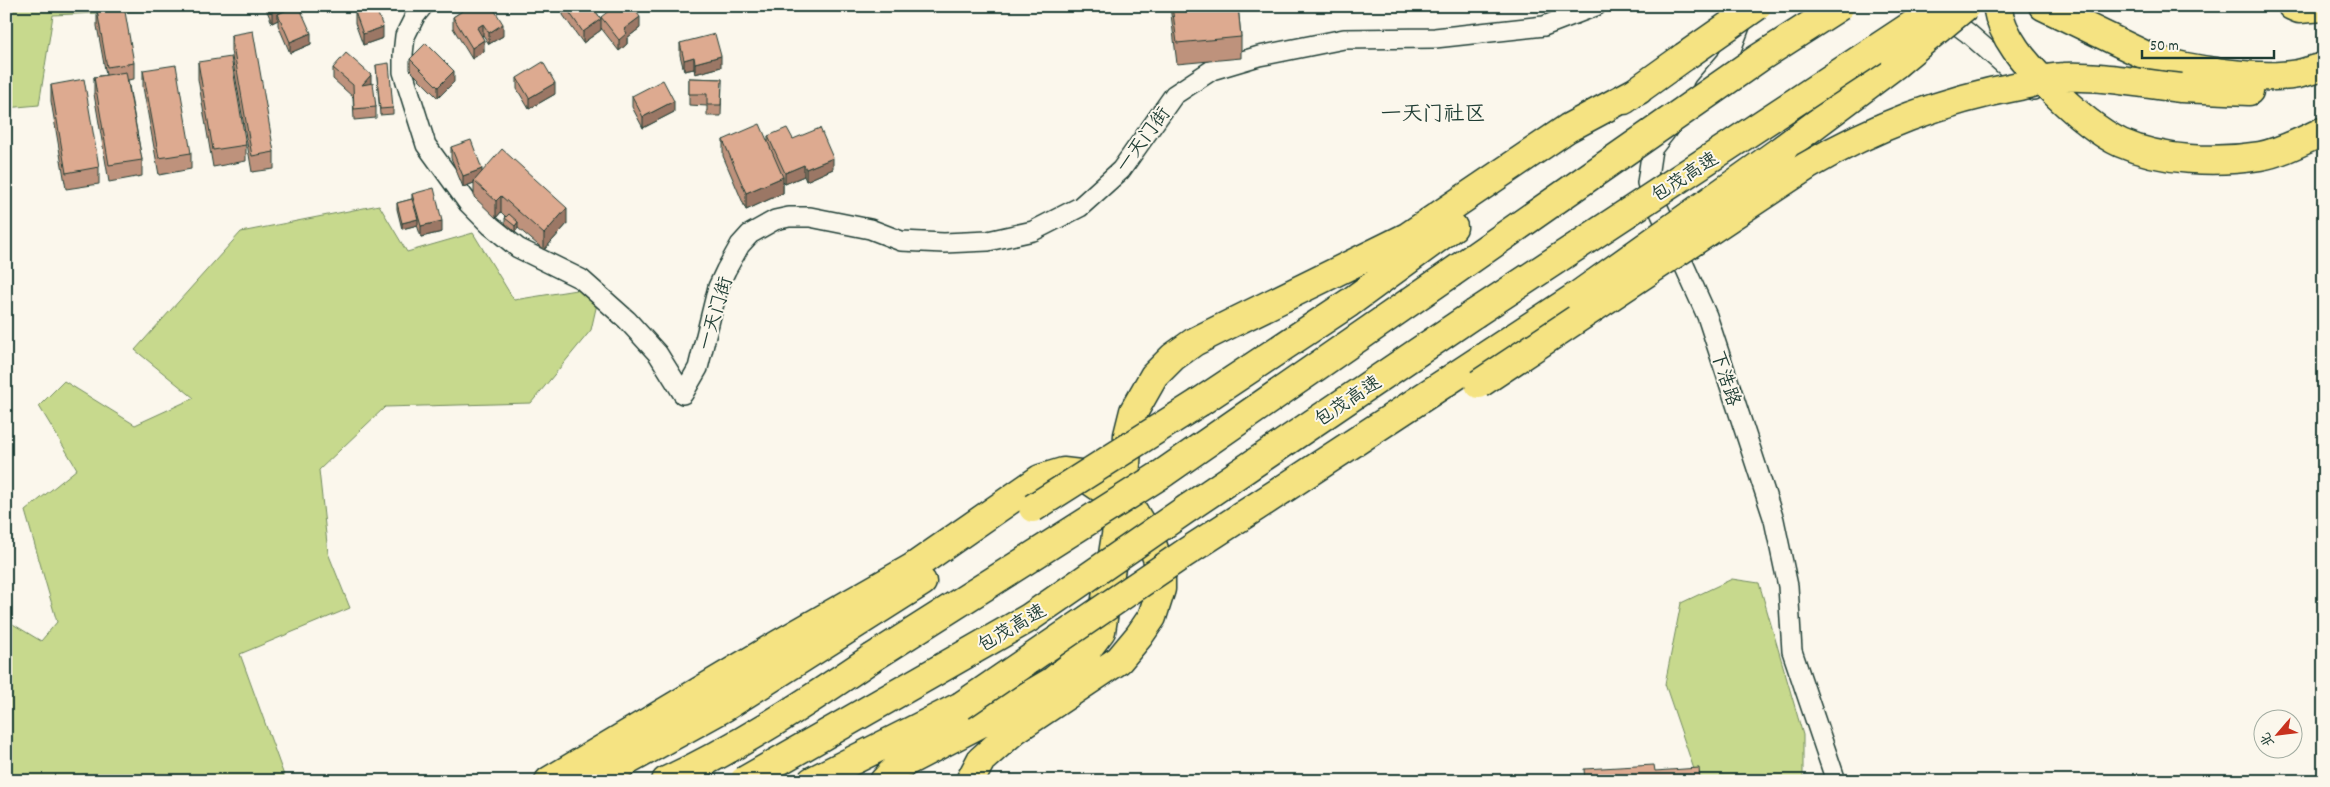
<svg xmlns="http://www.w3.org/2000/svg" width="2330" height="787" font-family="Dekko,'LXGW WenKai TC',sans-serif">
<style>
.green{fill:#c7d98d;stroke:#738b60}
.lines{fill:none;stroke-linecap:round;stroke-linejoin:round}
.minor-casing{stroke:#1f3d34;stroke-width:22}
.motorway-casing{stroke:#1f3d34;stroke-width:31}
.minor{stroke:#fbf7ec;stroke-width:19}
.motorway{stroke:#f5e382;stroke-width:28}
.motorway-bridge-casing{stroke:#1f3d34;stroke-width:31;stroke-linecap:butt}
.motorway-bridge{stroke:#f5e382;stroke-width:28}
.wall{fill:#be927c;stroke:#1f3d34}
.shaded-wall{fill:#9b7765;stroke:#1f3d34}
.building{fill:#ddaa90;stroke:#1f3d34}
.labels{text-anchor:middle;stroke-width:4;stroke-linejoin:round;paint-order:stroke}
.street-label{font-size:19px;fill:#1f3d34;stroke:#fbf7ec}
.quarter-label{font-size:21px;fill:#1f3d34;stroke:#fbf7ec}
</style>
<rect width="100%" height="100%" fill="#fbf7ec"/>
<filter id="ink" filterUnits="userSpaceOnUse"><feTurbulence type="fractalNoise" baseFrequency=".02" numOctaves="2"/><feDisplacementMap in="SourceGraphic" scale="10" xChannelSelector="R" yChannelSelector="G"/><feConvolveMatrix kernelMatrix="1 2 1 2 8 2 1 2 1" color-interpolation-filters="sRGB"/></filter>
<g filter="url(#ink)">
<path class="green" d="M6,6H189L185,9L53,15L39,105L6,108Z
M379,205L407,252L473,233L514,300L601,286L591,330L531,403L385,407L319,470L328,553L350,608L240,654L286,781H6V620L41,641L57,622L25,511L77,469L39,406L64,381L135,425L194,398L135,350L241,232Z
M1732,579L1759,583L1803,735V780L1801,781H1698L1665,684L1681,603Z"/>
<g class="lines">
<defs>
<path id="minor" d="M423,6L415,16L405,36L403,54V72L426,145L468,203L491,226L518,248L581,279L627,320L658,354L683,394L698,368L718,287L726,270L740,245L750,234L775,220L789,217H810L870,229L901,241L944,243L988,241L1033,231L1080,207L1121,170L1174,95L1212,70L1259,56L1344,39L1435,38L1544,26L1596,6
M1941,13L1968,33L2033,90
M1703,88L1727,60L1745,13
M1667,130L1652,149L1647,183L1707,316L1774,520L1788,586L1792,651L1836,781"/>
<path id="motorway" d="M2043,6L2153,59C2190,70 2259,81 2298,74C2306,72 2315,69 2324,67
M2292,6L2299,9L2324,7
M2181,88L2249,91
M1624,100L1684,57
M1784,148L1896,64
M1200,402L1349,303L1453,227
M1162,474L1450,274
M1282,490L1577,296
M1188,508L1474,314
M549,781L779,644L912,568L1040,479L1063,472L1080,474L1132,509L1151,541L1161,569V589L1152,617L1139,636L1119,660L1016,729L981,760L970,781
M591,781L725,707L922,582
M666,781C739,747 806,703 872,658
M812,781L961,706
M884,781L898,766L981,723L1053,681L1079,660L1101,631L1125,478L1128,435L1134,411L1154,376L1173,357L1194,342L1230,324L1407,237L1568,128L1639,90"/>
</defs>
<use href="#minor" class="minor-casing"/>
<use href="#motorway" class="motorway-casing"/>
<use href="#minor" class="minor"/>
<use href="#motorway" class="motorway"/>
<defs>
<path id="motorway-bridge" d="M1997,6C2002,38 2025,63 2047,85C2067,105 2095,131 2121,143C2162,161 2216,163 2260,156C2282,152 2304,140 2324,131
M1684,57L1757,6
M1896,64L1966,6
M1450,274L1759,58L1840,6
M1577,296L1784,148
M1474,314L1941,6
M1479,384L1807,166C1873,127 1944,100 2019,86C2033,83 2049,77 2064,77C2100,75 2144,84 2181,88
M1033,508L1200,402
M872,658L1162,474
M961,706L1185,553L1282,490
M744,781L1029,618L1188,508"/>
</defs>
<use href="#motorway-bridge" class="motorway-bridge-casing"/>
<use href="#motorway-bridge" class="motorway-bridge"/>
</g>
<path class="wall" d="M265,6H299L311,44L290,53L278,25V20L272,23Z
M470,6L503,36L489,44L483,35L482,36L484,51L472,59L453,28V17Z
M563,6H592L601,19V17L640,28L627,38V44L619,51L601,28V30L583,43L563,15Z
M1170,6H1238L1241,37V58L1177,64Z
M97,10L134,63V79L128,80L142,160V176L109,182L94,94V77L106,75L97,26Z
M355,12L383,38L363,45L355,23Z
M231,35L274,152V169L252,172L231,51Z
M680,43L721,67L695,74L694,69L684,71L680,55Z
M410,59L454,82L438,98L410,70Z
M198,62L246,145V161L213,167L198,79Z
M376,65L393,108V114L380,115Z
M333,68L371,84L376,107V118L354,120L353,97L333,79Z
M143,70L191,153V169L159,175L143,87Z
M517,78L555,94L529,109L517,89Z
M689,78L722,79L721,116H707V106L689,105Z
M51,85L99,167V184L66,189L51,101Z
M632,96L674,112L643,128L632,107Z
M768,136L793,139L833,169L806,181L804,176L785,184L783,182V193L746,210L723,156V140L768,142Z
M451,147L482,172L567,224L544,250L518,228L515,232L505,223V218L506,217L501,212L496,218L474,197V183L463,187L451,158Z
M412,194L442,232L421,237L417,225L402,229L397,209V203L412,199Z"/>
<path class="shaded-wall" d="M284,6H297L278,14V20L272,23V11Z
M640,17V28L627,38V44L619,51V40L624,29Z
M601,19V30L583,43V32Z
M483,24V35L477,39V28Z
M503,24V36L489,44V33Z
M383,27V38L363,45V34Z
M311,33V44L290,53V42Z
M484,40V51L472,59V48Z
M721,56V67L695,74V63Z
M694,57V69L684,71V60Z
M454,71V82L438,98V87Z
M371,75V86L362,85Z
M555,83V94L529,109V98Z
M674,101V112L643,128V117Z
M833,158V169L806,181V169Z
M804,165V176L785,184V173Z
M482,169V180L474,181V183L463,187V176Z
M783,177V193L746,210V193Z
M501,196V212L496,218V201Z
M567,208V224L544,250V234Z
M418,219V225L402,229V223Z
M442,221V232L421,237V226Z
M518,222V228L515,232V226Z"/>
<path class="building" d="M116,6H124L134,63L107,67L97,10Z
M270,6H284L272,11Z
M296,6H299L311,33L290,42L278,14Z
M371,6H375L383,27L363,34L355,12Z
M470,6H492L503,24L489,33L483,24L477,28L484,40L472,48L453,17Z
M565,6H592L601,19L583,32Z
M615,6H632L640,17L624,29L627,33L619,40L601,17Z
M1172,6H1238L1241,37L1177,43Z
M253,31L274,152L252,156L231,35Z
M715,34L721,56L695,63L694,57L684,60L680,43Z
M426,43L454,71L438,87L410,59Z
M346,53L371,75L362,85L373,83L376,107L354,109L353,85L333,68Z
M231,57L246,145L213,150L198,62Z
M543,62L555,83L529,98L517,78Z
M389,63L393,108L380,109L376,65Z
M176,65L191,153L159,158L143,70Z
M126,72L142,160L109,165L94,77Z
M689,78L722,79L721,105H707V94H689Z
M84,79L99,167L66,173L51,85Z
M663,80L674,101L643,117L632,96Z
M760,124L783,177L746,193L723,140Z
M787,128L793,139L820,128L833,158L806,169L804,165L785,173L768,136Z
M471,140L482,169L463,176L451,147Z
M502,149L567,208L544,234L501,196L496,201L474,181Z
M434,188L442,221L421,226L412,194Z
M412,199L418,219L402,223L397,203Z
M509,214L518,222L515,226L505,218Z
M1654,765L1655,771L1699,768L1700,781H1585L1584,769Z"/>
</g>
<g class="labels">
<g class="street-label">
<text transform="translate(1142 139) rotate(-53)" y="7">一天门街</text>
<text transform="translate(1684 176) rotate(-33)" y="7">包茂高速</text>
<text transform="translate(714 313) rotate(-73)" y="7">一天门街</text>
<text transform="translate(1727 378) rotate(72)" y="7">下浩路</text>
<text transform="translate(1347 400) rotate(-34)" y="7">包茂高速</text>
<text transform="translate(1011 627) rotate(-31)" y="7">包茂高速</text>
</g>
<g class="quarter-label">
<text x="1433" y="120">一天门社区</text>
</g>
</g>
<rect width="2330" height="787" fill="none" stroke="#fbf7ec" stroke-width="25"/>
<rect x="12" y="12" width="2305" height="762" fill="none" stroke="#1f3d34" stroke-width="2" filter="url(#ink)"/>
<g transform="translate(2278 734) rotate(242)"><circle r="24" fill="#fbf7ec" stroke="#a3ada2"/>
<path d="M0-4L9 19L0 12L-9 19Z" fill="#c8321e"/>
<text y="-8" font-size="14" font-weight="bold" text-anchor="middle" fill="#1f3d34">北</text>
</g>
<path d="M2142 50v8h132v-8" fill="none" stroke="#1f3d34" stroke-width="2.5"/>
<text x="2150" y="50" font-size="15" fill="#1f3d34" stroke="#fbf7ec" stroke-width="4" paint-order="stroke">50 m</text>
</svg>
